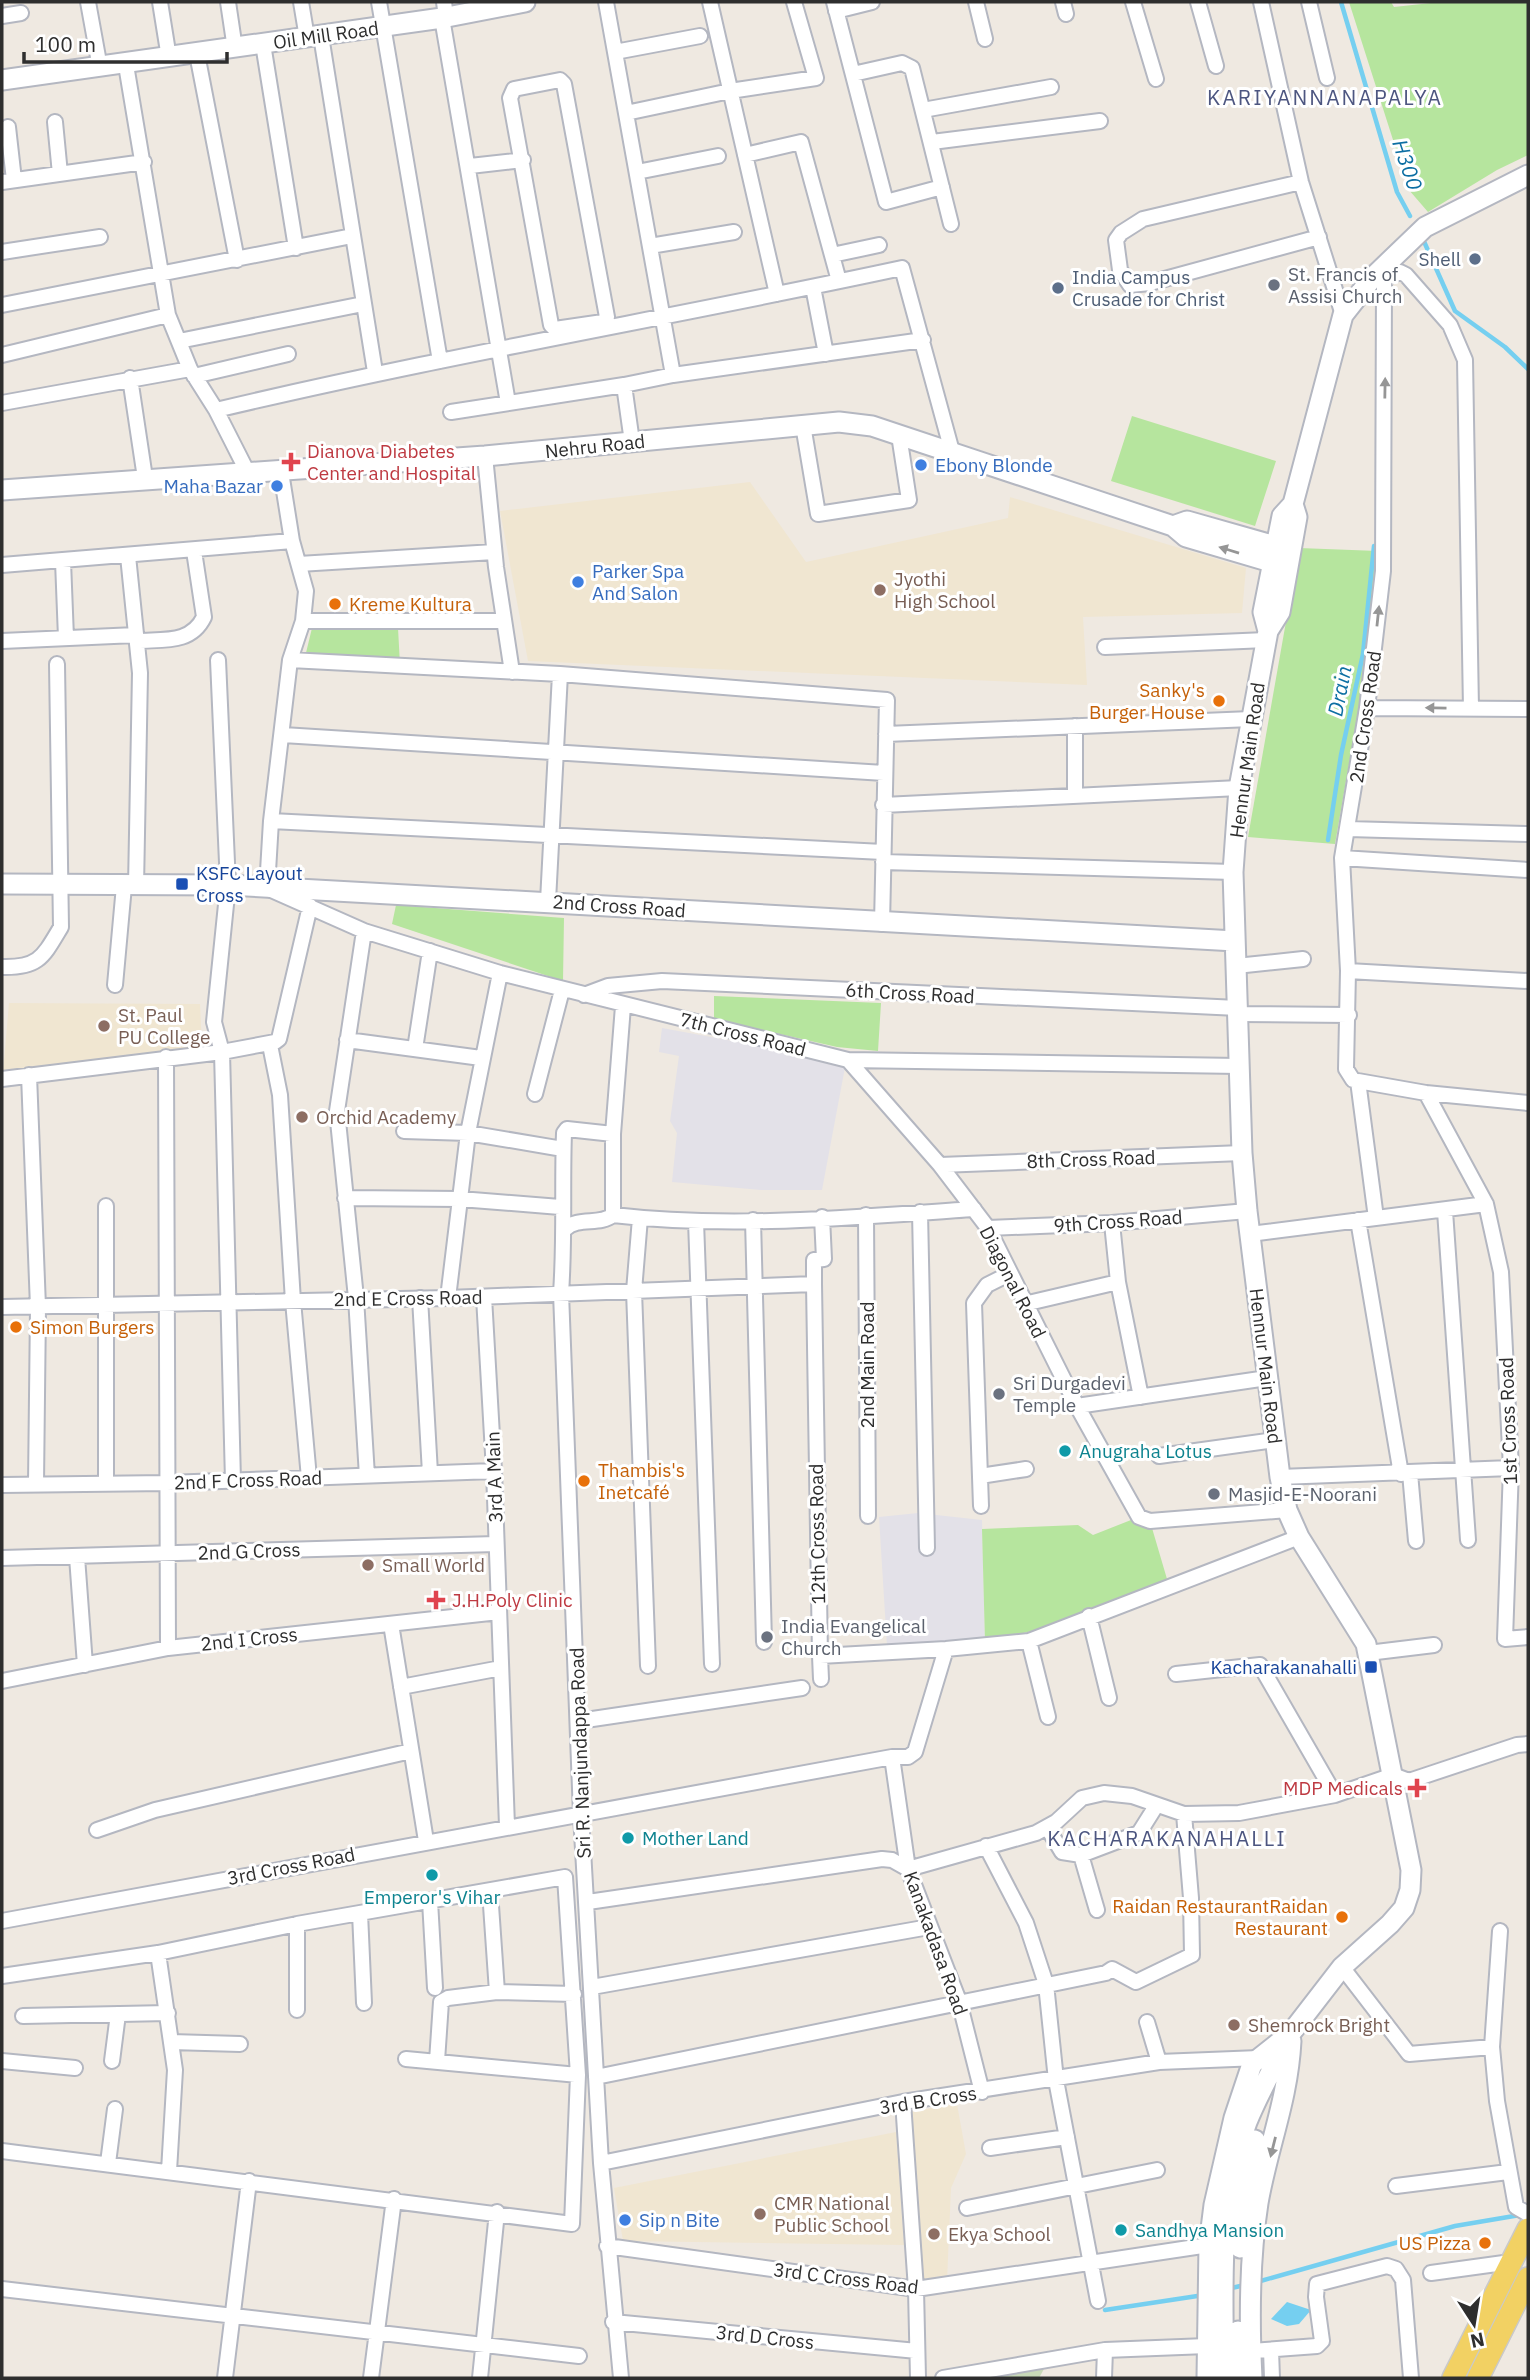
<svg xmlns="http://www.w3.org/2000/svg" width="1530" height="2380" font-family="'IBM Plex Sans',sans-serif">
<style>
.industrial{fill:#e3e1e8}
.education{fill:#f0e6d1}
.green{fill:#b6e59e}
.cemetery{fill:#c8d9b8}
.water{fill:#75cff0}
.lines{fill:none;stroke-linecap:round;stroke-linejoin:round}
.stream{stroke:#75cff0;stroke-width:4.5}
.street-casing{stroke:#b4b7c1;stroke-width:18}
.secondary-casing{stroke:#b4b7c1;stroke-width:23}
.primary-casing{stroke:#c9c9c9;stroke-width:24}
.street{stroke:#fff;stroke-width:14}
.secondary{stroke:#fff;stroke-width:19}
.primary{stroke:#f2d163;stroke-width:21}
.oneway{fill:#969696}
.service-dot{fill:#5c6f8a;stroke:#fff;stroke-width:2.5}
.worship-dot{fill:#6b7280;stroke:#fff;stroke-width:2.5}
.health-dot{fill:#e0444e;stroke:#fff;stroke-width:2.5}
.shop-dot{fill:#3f7fe0;stroke:#fff;stroke-width:2.5}
.education-dot{fill:#8d6e63;stroke:#fff;stroke-width:2.5}
.food-dot{fill:#e8710a;stroke:#fff;stroke-width:2.5}
.transit-dot{fill:#1a4fb4;stroke:#fff;stroke-width:2.5}
.culture-dot{fill:#0f9aa8;stroke:#fff;stroke-width:2.5}
.labels{text-anchor:middle;stroke-width:6;stroke-linejoin:round;paint-order:stroke}
.street-label{font-size:19px;fill:#2e2e2e;stroke:#fff}
.service-label{font-size:19px;fill:#4e5e75;stroke:#fff;text-anchor:end}
.worship-label{font-size:19px;fill:#5b616d;stroke:#fff;text-anchor:start}
.health-label{font-size:19px;fill:#be3a42;stroke:#fff;text-anchor:start}
.shop-label{font-size:19px;fill:#366cbe;stroke:#fff;text-anchor:start}
.education-label{font-size:19px;fill:#785e54;stroke:#fff;text-anchor:start}
.food-label{font-size:19px;fill:#c56008;stroke:#fff;text-anchor:start}
.transit-label{font-size:19px;fill:#164399;stroke:#fff;text-anchor:start}
.culture-label{font-size:19px;fill:#0d838f;stroke:#fff;text-anchor:start}
.neighbourhood-label{font-size:21px;letter-spacing:2px;fill:#4d5680;stroke:#fff}
.water-label{font-size:21px;font-style:italic;fill:#0d6fa3;stroke:#fff}
</style>
<rect width="100%" height="100%" fill="#efe9e1"/>
<path class="industrial" d="M662,1028L846,1062L822,1190H761L672,1182L677,1133L670,1121L679,1056L659,1052Z
M918,1513L982,1520L985,1642L887,1646L879,1517Z"/>
<path class="education" d="M750,482L806,562L1008,518L1010,497L1246,568L1242,613L1083,617L1087,685L528,661L500,511Z
M9,1003L200,1004L202,1049L3,1073Z
M957,2104L966,2154L951,2188L947,2281L922,2286L908,2112Z
M896,2132L904,2245L623,2241L614,2188Z"/>
<path class="green" d="M1349,2H1391L1394,7L1440,2H1528V155L1497,170L1428,212L1409,190Z
M1132,416L1276,461L1255,526L1111,481Z
M1299,548L1378,551L1359,707L1335,844L1248,837Z
M312,628H398L400,665L305,657Z
M396,905L564,918L563,981L392,924Z
M714,996L881,1003L878,1051L837,1047L714,1019Z
M1131,1520L1152,1528L1167,1579L1036,1630L985,1642L982,1529L1078,1525L1093,1535Z"/>
<path class="cemetery" d="M1045,2367L1039,2378H978Z"/>
<path class="water" d="M1287,2302L1311,2310L1299,2324L1287,2326L1271,2319Z"/>
<g class="lines">
<path class="stream" d="M1341,2L1397,192L1410,216
M1422,237L1455,311L1505,347L1528,369
M1328,840L1341,755L1363,654L1374,546
M1257,2282L1455,2226L1520,2215
M1227,2289L1245,2285
M1105,2310L1204,2295"/>
<defs>
<path id="street" d="M88,2L100,68
M160,2L169,58
M228,2L235,49
M301,2L307,38
M379,2L440,361
M444,2L446,17
M606,2L673,375
M710,2L777,294
M834,2L886,202L942,187
M976,2L985,39
M1063,2L1066,14
M1133,2L1156,79
M1198,2L1216,66
M1261,2L1301,182L1343,315
M1309,2L1327,78
M836,11L872,2
M2,16L21,13
M442,18L508,403
M321,36L375,372
M263,44L296,248
M615,52L700,36
M197,54L237,260
M126,65L168,315L190,369L216,410L249,475
M853,74L902,63L912,68L951,224
M560,80L564,84L607,317L603,322L555,329L551,325L510,98L514,89Z
M923,110L1051,87
M626,113L730,91L816,78L794,2
M55,122L60,174
M8,127L14,180
M932,142L1100,121
M745,155L801,142L839,281
M470,166L523,160
M637,172L718,156
M2,182L144,162
M1301,182L1143,219L1121,233L1116,240L1120,270L1130,285L1150,283L1319,237
M650,246L734,232
M2,252L100,237
M832,255L879,245
M1381,274L1387,277L1400,272L1406,275L1450,325L1465,360L1471,709
M1387,277L1384,282L1383,571L1367,708L1342,858L1348,971L1346,1069L1353,1080L1358,1081L1426,1093L1528,1103
M813,287L826,354
M2,305L352,236
M179,341L363,304
M2,355L168,315
M194,376L288,354
M130,378L145,478
M2,403L190,369
M216,410C443,356 674,317 902,268L953,455
M451,412L624,385
M803,425L818,514L909,500L899,435
M632,442L624,385L673,375L923,340
M485,456L496,567L512,672
M281,472L292,541L306,591L303,621L290,660L271,821L267,888L364,931L500,973L848,1060L1239,1066
M128,556L140,673L136,887
M63,561L66,638
M299,564L494,552
M2,565L292,541
M303,621H504
M2,641L136,635
M137,641C164,639 191,644 204,617L194,551
M1105,647L1266,640
M218,660L228,885L214,1022L222,1052L233,1481
M290,660L560,674L887,700L882,924
M1367,708L1528,709
M1075,726V795
M886,734L1251,719
M283,735L884,773
M883,805L1239,788
M271,821L883,852
M1348,829L1528,834
M1342,858L1528,870
M883,862L1233,872
M548,901L560,674
M364,931L337,1111L356,1298L367,1476
M1236,966L1303,959
M2,967C39,968 43,957 61,927L57,664
M1348,971L1528,981
M115,985L124,886
M584,995L608,986L662,981L1238,1008
M1238,1014L1349,1015
M347,1040L481,1058
M270,1045L280,1095L293,1301L309,1478
M415,1049L430,951
M166,1057L168,1648
M848,1060L940,1165L988,1228L1077,1406L1139,1517L1150,1521L1287,1510
M29,1075L38,1307L36,1484
M2,1079L222,1052L275,1042L279,1039L310,906
M1358,1081L1376,1218
M1426,1093L1486,1204L1501,1272L1511,1468L1505,1639L1528,1637
M535,1094L562,990
M404,1131L468,1133L563,1149
M613,1134L567,1129L564,1133C562,1187 565,1239 561,1293L581,1815L601,2163L621,2378
M940,1165L1242,1153
M345,1198L460,1199L560,1207
M106,1206V1484
M1445,1211L1468,1540
M920,1212L927,1548
M613,1215C732,1229 855,1217 974,1209
M866,1215L868,1516
M822,1217L824,1259L814,1260V1284L820,1656L946,1649L1029,1641L1299,1537
M640,1218L634,1291L648,1666
M753,1220L764,1642
M1358,1220L1401,1474
M696,1221L712,1664
M1112,1223L1118,1282L1141,1397
M988,1228L1112,1223L1247,1211
M565,1229C579,1216 599,1226 613,1215V1134L623,1006
M1250,1234L1486,1204
M484,1297L494,1471L507,1826
M420,1298L430,1473
M448,1298L468,1133L500,973
M1024,1304L1118,1282
M2,1307L448,1298L814,1284
M1077,1406L1267,1378
M1159,1456L1275,1440
M1410,1473L1416,1541
M980,1476L1026,1469
M1280,1477L1511,1468
M2,1485L167,1483L494,1471
M981,1506L974,1303L987,1285L1009,1274
M77,1557L85,1665
M2,1558L496,1544
M1089,1616L1109,1698
M391,1624L426,1841
M1029,1641L1048,1717
M946,1649L915,1752L908,1757H892L908,1869L959,2001L982,2092
M1368,1653L1434,1645
M820,1656L821,1679
M1176,1674L1260,1665L1335,1795
M2,1681L168,1648L499,1612
M401,1687L501,1668
M579,1721L802,1688
M1047,1827L1062,1852L1081,1855L1139,1833L1156,1806
M97,1830L155,1810L411,1751
M986,1846L1026,1923L1046,1984L1056,2080L1098,2301
M1081,1855L1097,1910
M908,1869L1036,1833L1056,1822L1082,1798L1104,1793L1132,1796L1184,1814L1239,1813L1335,1795L1393,1775L1409,1781L1517,1745L1528,1744
M490,1891L497,1992
M430,1901L435,1988
M588,1902L882,1859L892,1860L908,1869
M360,1913L364,2003
M2,1921L892,1757
M297,1924V2010
M1500,1931L1492,2047L1497,2101L1516,2207L1528,2214
M158,1953L175,2070L169,2171
M1342,1967L1409,2054L1492,2047
M2,1976L158,1953L297,1924L565,1877L578,2075L572,2224L2,2151
M592,1987L929,1927
M23,2016L168,2013
M1147,2022L1159,2062
M171,2042L240,2044
M406,2059L578,2075
M2,2061L75,2068
M112,2061L118,2014
M437,2061L441,2002L448,1998L497,1992L574,1994
M596,2077L1106,1973L1112,1969L1136,1982L1192,1955L1191,1898L1184,1814
M903,2102L916,2289L918,2378
M990,2148L1067,2137
M108,2163L115,2109
M601,2163L903,2102L1159,2062L1259,2058
M1396,2186L1508,2172
M967,2208L1157,2170
M607,2246L916,2289L1209,2245
M1431,2273L1511,2262
M2,2289L579,2356
M613,2322L917,2351
M1271,2350L1272,2378
M1251,2351L1317,2346L1322,2341L1316,2297L1317,2284L1387,2266L1396,2269L1403,2280L1411,2378
M225,2378L249,2181
M371,2378L394,2199
M480,2378L497,2212
M943,2378L1105,2350L1207,2346
M1104,2378L1105,2350"/>
<path id="secondary" d="M2,80L442,18L525,2
M2,490L485,456L839,422L872,426L899,435L1173,526L1186,537L1288,567
M1173,526L1187,521L1286,549
M1268,631L1280,612L1297,517L1293,504
M2,884L228,885L1235,941
M1240,2248L1245,2191L1255,2140
M1207,2378L1209,2245L1214,2205L1234,2118L1252,2064L1291,2033L1342,1967L1390,1924L1404,1908L1410,1890L1411,1870L1366,1644L1299,1537L1287,1510L1280,1477L1247,1211L1242,1153L1233,872L1239,788L1268,631L1263,612L1282,516L1293,504L1343,315L1373,277L1425,227L1528,175
M1224,2378C1223,2295 1217,2202 1247,2122C1258,2094 1274,2067 1287,2040
M1238,2378V2331
M1252,2378C1249,2319 1249,2261 1258,2203C1268,2146 1288,2100 1291,2041"/>
<path id="primary" d="M1453,2378L1528,2229
M1478,2378L1528,2278"/>
</defs>
<use href="#street" class="street-casing"/>
<use href="#secondary" class="secondary-casing"/>
<use href="#primary" class="primary-casing"/>
<use href="#street" class="street"/>
<use href="#secondary" class="secondary"/>
<use href="#primary" class="primary"/>
</g>
<defs><path id="oneway-solid" d="M-6-.8H1V-3.2L6.5 0L1 3.2V.8H-6Z" transform="scale(1.75)"/></defs>
<g class="oneway">
<use href="#oneway-solid" transform="translate(1385 388) rotate(-89)"/>
<use href="#oneway-solid" transform="translate(1229 550) rotate(-163)"/>
<use href="#oneway-solid" transform="translate(1378 616) rotate(-84)"/>
<use href="#oneway-solid" transform="translate(1436 708) rotate(-179)"/>
<use href="#oneway-solid" transform="translate(1273 2147) rotate(104)"/>
</g>
<g class="service-dot">
<circle cx="1475" cy="259" r="7"/>
<circle cx="1058" cy="288" r="7"/>
</g>
<g class="worship-dot">
<circle cx="1274" cy="285" r="7"/>
<circle cx="999" cy="1394" r="7"/>
<circle cx="1214" cy="1494" r="7"/>
<circle cx="767" cy="1637" r="7"/>
</g>
<g class="health-dot">
<path d="M287.5 451.5h7v7h7v7h-7v7h-7v-7h-7v-7h7z"/>
<path d="M432.5 1589.5h7v7h7v7h-7v7h-7v-7h-7v-7h7z"/>
<path d="M1413.5 1777.5h7v7h7v7h-7v7h-7v-7h-7v-7h7z"/>
</g>
<g class="shop-dot">
<circle cx="921" cy="465" r="7"/>
<circle cx="277" cy="486" r="7"/>
<circle cx="578" cy="582" r="7"/>
<circle cx="625" cy="2220" r="7"/>
</g>
<g class="education-dot">
<circle cx="880" cy="590" r="7"/>
<circle cx="104" cy="1026" r="7"/>
<circle cx="302" cy="1117" r="7"/>
<circle cx="368" cy="1565" r="7"/>
<circle cx="1234" cy="2025" r="7"/>
<circle cx="760" cy="2214" r="7"/>
<circle cx="934" cy="2234" r="7"/>
</g>
<g class="food-dot">
<circle cx="335" cy="604" r="7"/>
<circle cx="1219" cy="701" r="7"/>
<circle cx="16" cy="1327" r="7"/>
<circle cx="584" cy="1481" r="7"/>
<circle cx="1342" cy="1917" r="7"/>
<circle cx="1485" cy="2243" r="7"/>
</g>
<g class="transit-dot">
<rect x="175" y="877" width="14" height="14" rx="3.5"/>
<rect x="1364" y="1660" width="14" height="14" rx="3.5"/>
</g>
<g class="culture-dot">
<circle cx="1065" cy="1451" r="7"/>
<circle cx="628" cy="1838" r="7"/>
<circle cx="432" cy="1875" r="7"/>
<circle cx="1121" cy="2230" r="7"/>
</g>
<g class="labels">
<g class="street-label">
<text transform="translate(326 35) rotate(-8)" y="7">Oil Mill Road</text>
<text transform="translate(595 446) rotate(-6)" y="7">Nehru Road</text>
<text transform="translate(1365 717) rotate(-82)" y="7">2nd Cross Road</text>
<text transform="translate(1247 760) rotate(-82)" y="7">Hennur Main Road</text>
<text transform="translate(619 906) rotate(4)" y="7">2nd Cross Road</text>
<text transform="translate(910 993) rotate(3)" y="7">6th Cross Road</text>
<text transform="translate(743 1034) rotate(14)" y="7">7th Cross Road</text>
<text transform="translate(1091 1159) rotate(-2)" y="7">8th Cross Road</text>
<text transform="translate(1118 1221) rotate(-4)" y="7">9th Cross Road</text>
<text transform="translate(1013 1282) rotate(63)" y="7">Diagonal Road</text>
<text transform="translate(408 1298) rotate(-1)" y="7">2nd E Cross Road</text>
<text transform="translate(867 1365) rotate(-90)" y="7">2nd Main Road</text>
<text transform="translate(1266 1366) rotate(83)" y="7">Hennur Main Road</text>
<text transform="translate(1508 1421) rotate(-92)" y="7">1st Cross Road</text>
<text transform="translate(494 1477) rotate(-92)" y="7">3rd A Main</text>
<text transform="translate(248 1480) rotate(-2)" y="7">2nd F Cross Road</text>
<text transform="translate(817 1534) rotate(-91)" y="7">12th Cross Road</text>
<text transform="translate(249 1551) rotate(-2)" y="7">2nd G Cross</text>
<text transform="translate(249 1639) rotate(-6)" y="7">2nd I Cross</text>
<text transform="translate(580 1753) rotate(-92)" y="7">Sri R. Nanjundappa Road</text>
<text transform="translate(291 1866) rotate(-11)" y="7">3rd Cross Road</text>
<text transform="translate(936 1943) rotate(70)" y="7">Kanakadasa Road</text>
<text transform="translate(928 2100) rotate(-9)" y="7">3rd B Cross</text>
<text transform="translate(846 2278) rotate(7)" y="7">3rd C Cross Road</text>
<text transform="translate(765 2337) rotate(6)" y="7">3rd D Cross</text>
</g>
<g class="service-label">
<text x="1461" y="266">Shell</text>
<text x="1072" y="284" text-anchor="start">India Campus<tspan x="1072" dy="22">Crusade for Christ</tspan></text>
</g>
<g class="worship-label">
<text x="1288" y="281">St. Francis of<tspan x="1288" dy="22">Assisi Church</tspan></text>
<text x="1013" y="1390">Sri Durgadevi<tspan x="1013" dy="22">Temple</tspan></text>
<text x="1228" y="1501">Masjid-E-Noorani</text>
<text x="781" y="1633">India Evangelical<tspan x="781" dy="22">Church</tspan></text>
</g>
<g class="health-label">
<text x="307" y="458">Dianova Diabetes<tspan x="307" dy="22">Center and Hospital</tspan></text>
<text x="452" y="1607">J.H.Poly Clinic</text>
<text x="1403" y="1795" text-anchor="end">MDP Medicals</text>
</g>
<g class="shop-label">
<text x="935" y="472">Ebony Blonde</text>
<text x="263" y="493" text-anchor="end">Maha Bazar</text>
<text x="592" y="578">Parker Spa<tspan x="592" dy="22">And Salon</tspan></text>
<text x="639" y="2227">Sip n Bite</text>
</g>
<g class="education-label">
<text x="894" y="586">Jyothi<tspan x="894" dy="22">High School</tspan></text>
<text x="118" y="1022">St. Paul<tspan x="118" dy="22">PU College</tspan></text>
<text x="316" y="1124">Orchid Academy</text>
<text x="382" y="1572">Small World</text>
<text x="1248" y="2032">Shemrock Bright</text>
<text x="774" y="2210">CMR National<tspan x="774" dy="22">Public School</tspan></text>
<text x="948" y="2241">Ekya School</text>
</g>
<g class="food-label">
<text x="349" y="611">Kreme Kultura</text>
<text x="1205" y="697" text-anchor="end">Sanky's<tspan x="1205" dy="22">Burger House</tspan></text>
<text x="30" y="1334">Simon Burgers</text>
<text x="598" y="1477">Thambis's<tspan x="598" dy="22">Inetcafé</tspan></text>
<text x="1328" y="1913" text-anchor="end">Raidan RestaurantRaidan<tspan x="1328" dy="22">Restaurant</tspan></text>
<text x="1471" y="2250" text-anchor="end">US Pizza</text>
</g>
<g class="transit-label">
<text x="196" y="880">KSFC Layout<tspan x="196" dy="22">Cross</tspan></text>
<text x="1357" y="1674" text-anchor="end">Kacharakanahalli</text>
</g>
<g class="culture-label">
<text x="1079" y="1458">Anugraha Lotus</text>
<text x="642" y="1845">Mother Land</text>
<text x="432" y="1904" text-anchor="middle">Emperor's Vihar</text>
<text x="1135" y="2237">Sandhya Mansion</text>
</g>
<g class="neighbourhood-label">
<text x="1325" y="105">KARIYANNANAPALYA</text>
<text x="1167" y="1846">KACHARAKANAHALLI</text>
</g>
<g class="water-label">
<text transform="translate(1407 165) rotate(71)" y="7">H300</text>
<text transform="translate(1340 691) rotate(-79)" y="7">Drain</text>
</g>
</g>
<rect width="1530" height="2380" fill="none" stroke="#2e2e2e" stroke-width="7"/>
<g transform="translate(1474 2324) rotate(168)" stroke="#ffffff" stroke-width="5" paint-order="stroke">
<path d="M0-5L12 26L0 18L-12 26Z" fill="#2e2e2e"/>
<text y="-10" font-size="19" font-weight="bold" text-anchor="middle" fill="#2e2e2e">N</text>
</g>
<path d="M24 52v10h203v-10" fill="none" stroke="#2e2e2e" stroke-width="3.5"/>
<text x="35" y="52" font-size="21" fill="#2e2e2e" stroke="#ffffff" stroke-width="5" paint-order="stroke">100 m</text>
</svg>
